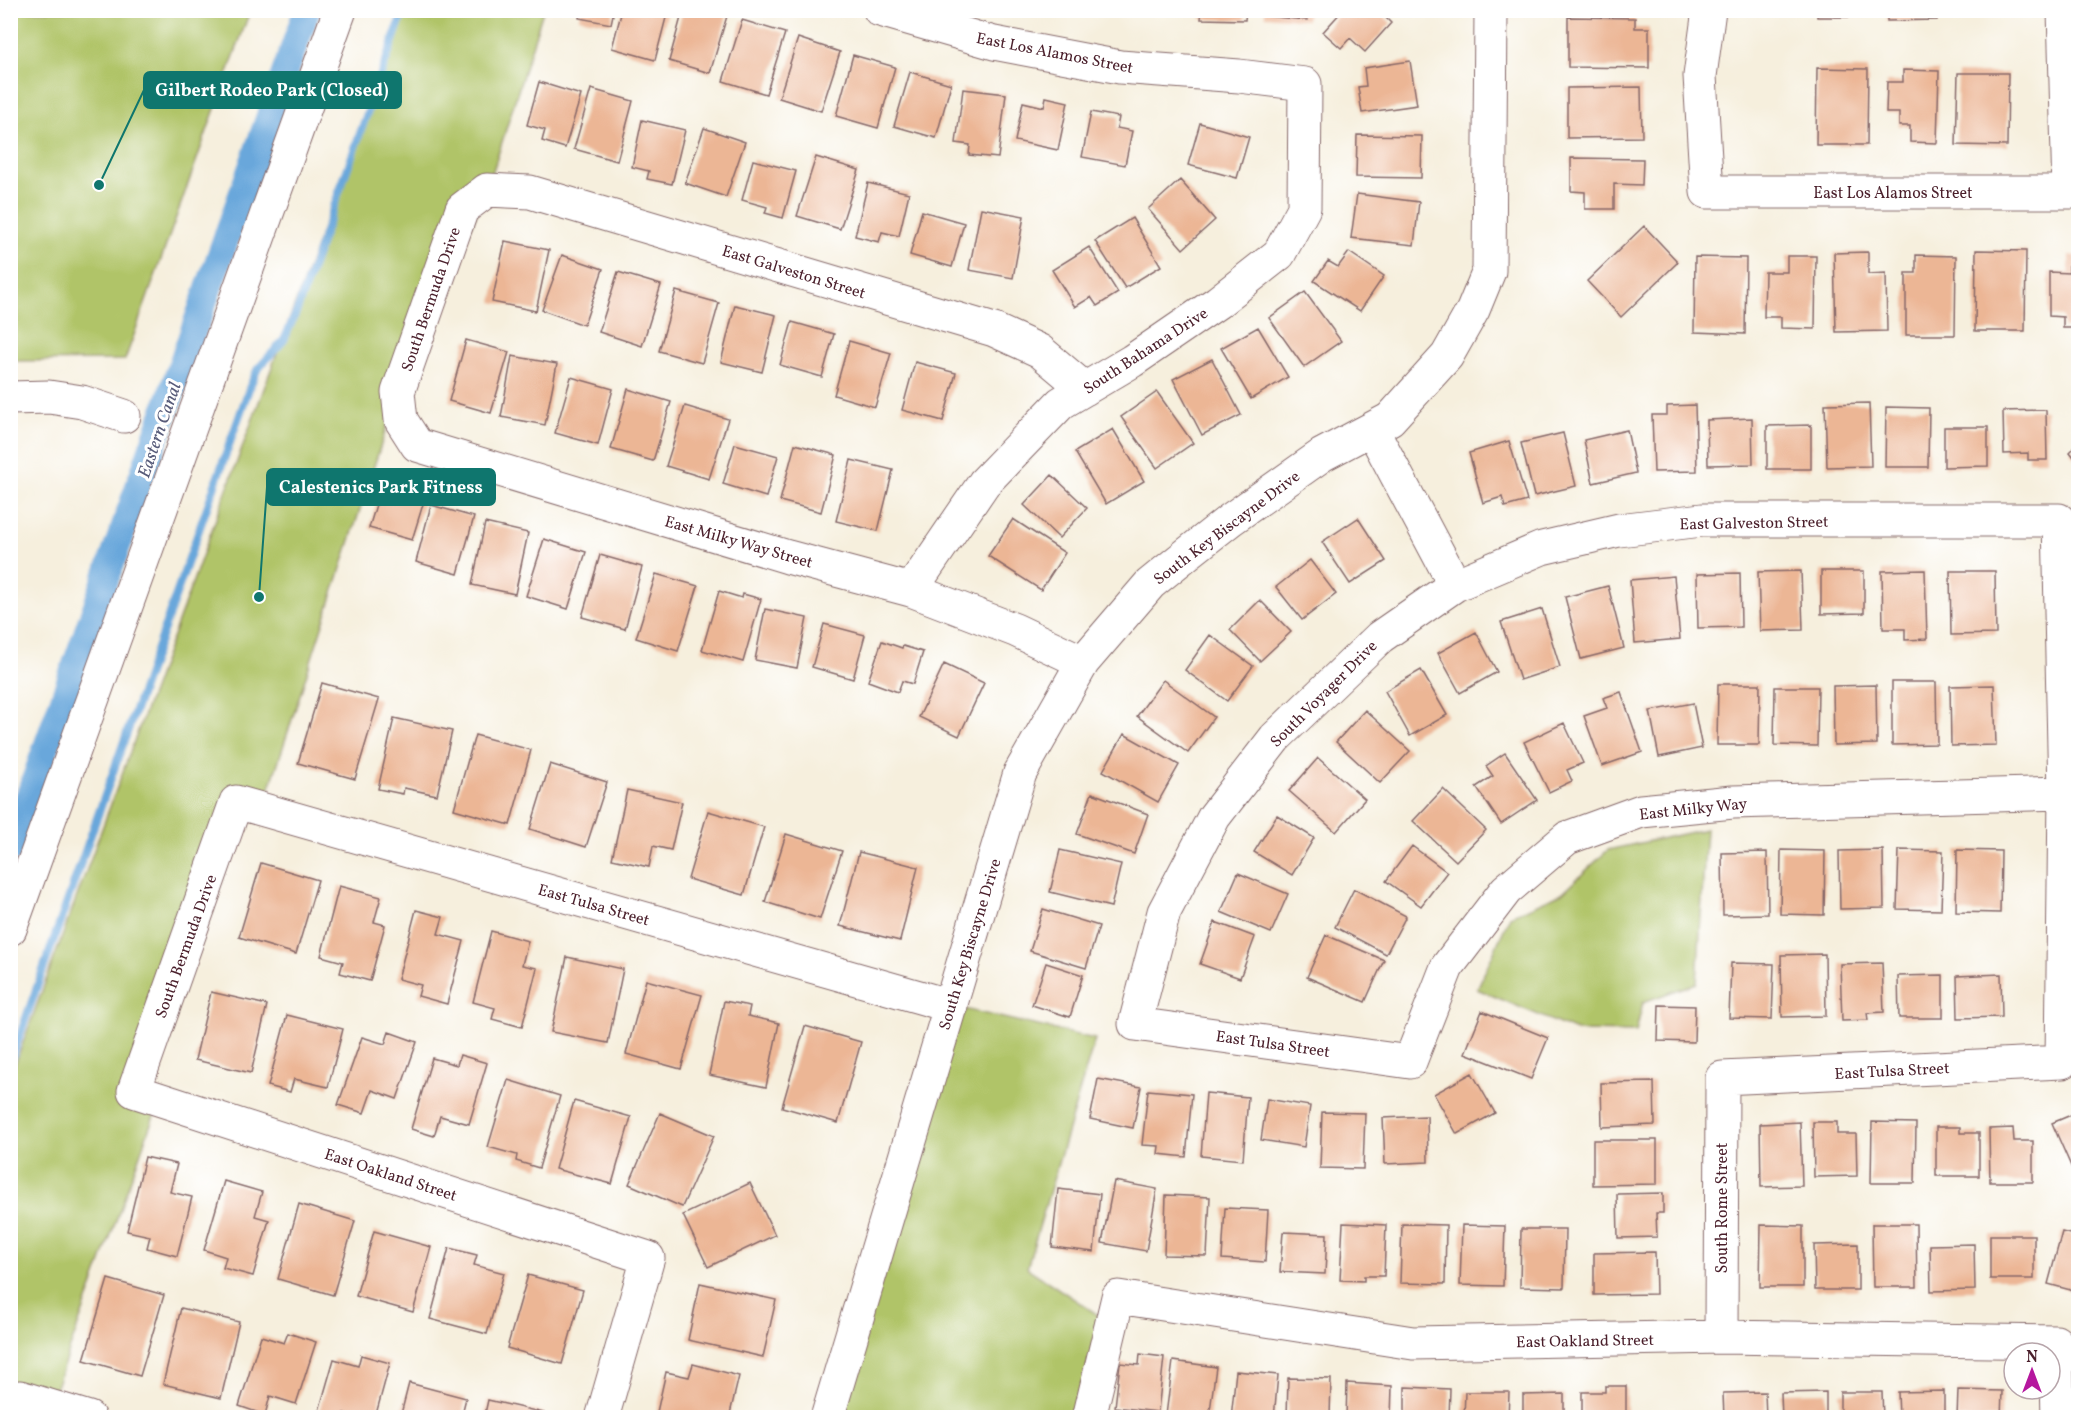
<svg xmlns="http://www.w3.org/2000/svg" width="2089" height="1428" font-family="Vollkorn,serif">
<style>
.green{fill:#b0c468;stroke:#7d724a;stroke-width:1.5}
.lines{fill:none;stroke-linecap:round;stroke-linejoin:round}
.stream{stroke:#69a7db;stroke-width:8}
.canal{stroke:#69a7db;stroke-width:27}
.building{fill:#ecb695}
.minor-casing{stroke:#866869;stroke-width:35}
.minor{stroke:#fff;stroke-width:33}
.labels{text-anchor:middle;stroke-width:6;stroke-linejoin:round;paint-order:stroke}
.street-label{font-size:16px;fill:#4a1f2b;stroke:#fff}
.water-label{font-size:18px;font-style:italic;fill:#585c7a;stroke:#fff}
.leader{fill:none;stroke:#0f766e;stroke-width:2}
.callout-dot{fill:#0f766e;stroke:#fff;stroke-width:2}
.callout{fill:#0f766e;stroke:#0f766e;stroke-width:2}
.callout-label{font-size:18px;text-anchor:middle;font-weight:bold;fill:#fff}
</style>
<rect width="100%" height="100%" fill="#fff"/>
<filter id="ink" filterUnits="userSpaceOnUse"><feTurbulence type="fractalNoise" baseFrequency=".0167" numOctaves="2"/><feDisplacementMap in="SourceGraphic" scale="12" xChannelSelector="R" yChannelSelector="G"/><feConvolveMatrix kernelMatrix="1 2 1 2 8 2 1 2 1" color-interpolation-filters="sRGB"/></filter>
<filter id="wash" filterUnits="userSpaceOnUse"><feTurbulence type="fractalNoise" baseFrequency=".008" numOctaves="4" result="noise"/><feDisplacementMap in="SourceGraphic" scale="24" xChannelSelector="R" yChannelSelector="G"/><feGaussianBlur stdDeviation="1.35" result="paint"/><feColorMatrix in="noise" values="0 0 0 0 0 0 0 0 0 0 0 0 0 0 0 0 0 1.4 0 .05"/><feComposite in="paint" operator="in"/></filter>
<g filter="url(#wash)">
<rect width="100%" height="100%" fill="#f6efdd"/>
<path class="green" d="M10,11H250L125,360L11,361Z
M403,11H543L487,190L398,392L263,809L237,802L134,1090L160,1099L49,1406L11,1417L10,1078Z
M1706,829L1697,983L1643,1002L1636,1032L1576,1031L1477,989L1510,916L1562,893L1608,850Z
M951,1006L1095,1039L1027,1268L1112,1324L1089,1417L827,1418Z"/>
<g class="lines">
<path class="stream" d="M10,1063L250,386L257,370L284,340L297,310L404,10"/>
<path class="canal" d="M10,850L307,10"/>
</g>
<g id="blocks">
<path class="building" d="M580,10H614L611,24L579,18Z
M622,10H668L655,60L612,48Z
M683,10H707L727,16L710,73L669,61Z
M1202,10H1246L1245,20L1201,19Z
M1265,10H1308L1307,20L1265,16Z
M1343,10H1378L1391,23L1365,52L1350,38L1341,48L1323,32Z
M1817,10H1867V17H1817Z
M1887,10H1937V20L1887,21Z
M1957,10H2008V14L1958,15Z
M1568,17L1635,18V28H1649V68L1568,67Z
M742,20L785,33L766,94L723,81Z
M798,38L840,52L821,111L779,98Z
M853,55L895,67L878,128L836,116Z
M1410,61L1417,105L1362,113L1358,87L1366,86L1364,68Z
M1817,68L1868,69L1867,145H1816Z
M1903,70L1939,71L1937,143L1910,142V126H1899V113H1886L1887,82H1903Z
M910,72L951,84L936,138L894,126Z
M1958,73H2008L2007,146L1956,145Z
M539,82L581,95L565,148L542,141L545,130L527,125Z
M1641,87L1642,137L1567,138V88Z
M591,89L633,101L617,161L574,149Z
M963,89L1006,94L998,158L969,155L970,145L956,143Z
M1046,97L1068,102L1058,150L1015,141L1023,102L1044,107Z
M1091,112L1119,117L1117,128L1132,131L1125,165L1082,157Z
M642,120L685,130L672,184L647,179L649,171L632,167Z
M1200,123L1249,137L1237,178L1188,165Z
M704,128L745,142L726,197L685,183Z
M1357,135L1422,136L1421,178L1356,177Z
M816,157L859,170L840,229L797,216Z
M1571,158L1643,159L1642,185L1614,184V209H1585V192L1571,191Z
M753,160L796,171L783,218L765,213L767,207L742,200Z
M1180,180L1215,220L1183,249L1148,209Z
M868,183L909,193L899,236L882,232L879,242L855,236Z
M1357,194L1419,202L1414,245L1351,238Z
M981,208L1024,216L1013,278L969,270Z
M922,211L964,223L952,267L910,255Z
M1132,218L1161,266L1125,288L1095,241Z
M1644,226L1678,262L1621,317L1587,281Z
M505,241L549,250L536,311L492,302Z
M1089,247L1118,293L1097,306L1091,297L1075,307L1052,270Z
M1976,250L2026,251L2025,331H1975Z
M1349,252L1384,276L1360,311L1314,281L1328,261L1338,267Z
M1868,252V274L1886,273L1887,331L1836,332L1834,253Z
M562,255L603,269L584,325L542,310Z
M1916,255L1956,256L1955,335H1906V273H1916Z
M1787,256H1816L1815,329L1781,328V317H1764L1765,272H1787Z
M2069,256H2078V328H2063V317L2049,316V272L2069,273Z
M1695,257L1746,258L1745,334L1694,332Z
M618,272L661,285L642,346L599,332Z
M676,291L719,303L702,363L659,351Z
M1305,292L1341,341L1304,367L1269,318Z
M735,305L776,315L762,372L721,362Z
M792,322L834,334L822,377L780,365Z
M1258,327L1288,377L1251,399L1221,348Z
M466,340L509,352L491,413L449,401Z
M849,341L891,353L875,407L834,395Z
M512,356L557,364L545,425L501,417Z
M1212,359L1241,415L1202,435L1173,379Z
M915,362L956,373L943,421L902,410Z
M571,377L613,389L598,445L555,433Z
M628,389L671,402L653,461L611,449Z
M1157,392L1193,443L1157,468L1121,417Z
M1869,403L1871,466L1827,467L1825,404Z
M1695,405L1697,471L1654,472L1652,415H1667V406Z
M685,406L728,419L709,479L666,466Z
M1886,407L1929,408L1928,467H1885Z
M2046,410L2047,460H2028V453L2004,454L2003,411Z
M1752,418L1753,464L1708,465L1707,420Z
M1811,425V469H1767V426Z
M1944,427H1988V466L1944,467Z
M1113,429L1144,481L1106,504L1075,452Z
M1627,430L1636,473L1593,483L1584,440Z
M1563,433L1576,486L1534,496L1521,443Z
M1509,441L1527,501L1505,507L1502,497L1483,503L1469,453Z
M735,444L778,456L766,497L723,484Z
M795,444L836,455L821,512L780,501Z
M2078,444V462L2070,452Z
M851,460L893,470L878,531L836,521Z
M1052,475L1087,508L1059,538L1024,505Z
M381,488L424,501L412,540L369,528Z
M431,505L474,517L458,574L416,562Z
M1358,518L1386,561L1350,584L1322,542Z
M1013,519L1065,553L1041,590L988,556Z
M485,523L528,533L515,594L472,585Z
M544,539L586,552L568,609L526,596Z
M600,555L642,567L625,629L582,617Z
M1310,560L1336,594L1302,620L1276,587Z
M1925,570L1927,639L1905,640V629H1883L1882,571Z
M1801,571L1803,630L1760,631L1758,572Z
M1821,571H1864V613L1821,614Z
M1950,571H1995L1996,634L1951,635Z
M1740,573L1741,627L1698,628L1697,574Z
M656,574L698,586L678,651L636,638Z
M1674,576L1680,639L1635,643L1630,580Z
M1608,586L1624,648L1581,659L1565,597Z
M719,591L742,598L743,594L761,599L743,662L702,650Z
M1260,600L1291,632L1260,661L1230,630Z
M765,609L807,618L797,668L755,660Z
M1542,609L1560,667L1520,680L1501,622Z
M824,624L865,635L853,679L812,667Z
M1476,632L1497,672L1460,693L1438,653Z
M1210,635L1253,666L1227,701L1185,670Z
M882,641L902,648L903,646L923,652L913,684L902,681L898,692L868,681Z
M944,664L984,683L959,736L919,717Z
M1421,670L1447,715L1410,736L1385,691Z
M1163,680L1214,717L1188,753L1137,716Z
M1892,682H1936L1937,744L1892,745Z
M322,683L379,699L355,779L298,763Z
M1718,684H1760L1759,745H1717Z
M1876,685L1877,744L1834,745L1833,686Z
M1994,685L1996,745L1951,746L1950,686Z
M1775,687H1818L1817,746L1774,745Z
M1621,692L1642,752L1602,766L1584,716L1607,708L1603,698Z
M1693,703L1702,748L1659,757L1650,711Z
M1365,710L1410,751L1380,783L1336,742Z
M394,718L452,731L437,795L404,788L403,794L378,789Z
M1564,723L1583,763L1567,770L1572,781L1549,792L1524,742Z
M1124,734L1179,765L1158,802L1103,771Z
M475,735L531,750L510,825L454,809Z
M1505,753L1537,800L1501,824L1476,787L1493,776L1486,766Z
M1318,758L1365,799L1336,832L1289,791Z
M550,764L607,782L586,847L530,829Z
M1443,789L1486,830L1456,861L1413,821Z
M627,790L682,802L671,850L653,846L649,867L612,859Z
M1092,793L1148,814L1134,854L1077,834Z
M708,811L764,827L744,895L688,879Z
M1277,815L1314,838L1292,875L1254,852Z
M786,834L842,851L820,919L765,902Z
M1412,846L1447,872L1421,906L1386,881Z
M1060,850L1121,864L1111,907L1050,892Z
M1781,850L1825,851L1824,915L1780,914Z
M1883,850L1884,908L1840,909L1839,851Z
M1899,850L1943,851L1941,910L1897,909Z
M1957,850L2001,851L2000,913L1956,912Z
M859,852L918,867L900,941L840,926Z
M1767,852L1768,914L1723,915L1722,853Z
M261,863L318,880L296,954L239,937Z
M1238,873L1288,894L1271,933L1221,912Z
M339,886L381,897L374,922L385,925L370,981L340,973L343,962L321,956Z
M1354,889L1406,916L1386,954L1335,927Z
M1043,909L1099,926L1086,968L1030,951Z
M416,910L443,917L438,934L464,941L447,1004L418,996L421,985L398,979Z
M1215,922L1255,937L1240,978L1200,964Z
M491,931L528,941L522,965L537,968L522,1027L492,1019L495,1008L473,1002Z
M1326,935L1384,960L1365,1002L1307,977Z
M1825,954L1826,1016L1782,1017L1781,955Z
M567,957L623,969L608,1043L551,1032Z
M1046,963L1083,975L1070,1017L1032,1005Z
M1731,963L1774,964L1772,1019L1729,1018Z
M1882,963L1884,1012L1867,1013L1868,1020L1842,1021L1840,964Z
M2001,974L2002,1017L1958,1018L1957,976Z
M1943,975V1018H1899L1898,976Z
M646,980L702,995L681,1069L626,1054Z
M211,992L267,1005L251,1073L195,1060Z
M724,1001L750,1006L748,1016L779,1023L766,1087L709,1075Z
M1659,1005L1695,1006L1694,1042L1658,1041Z
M1482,1011L1548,1038L1531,1079L1465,1053Z
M287,1015L343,1029L328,1087L294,1079L290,1092L268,1086Z
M805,1026L861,1042L838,1123L782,1107Z
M389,1032L417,1042L397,1099L372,1090L364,1113L338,1105L362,1037L385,1044Z
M460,1055L487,1063L469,1124L440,1116L434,1136L411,1129L432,1058L457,1065Z
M1472,1073L1495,1113L1457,1134L1434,1094Z
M1098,1079L1141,1087L1133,1128L1090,1119Z
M508,1080L560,1096L539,1168L516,1161L517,1155L488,1147Z
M1654,1082L1655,1125L1602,1127L1601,1083Z
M1148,1090L1192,1094L1186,1157L1158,1154L1159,1146L1142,1145Z
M1206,1093L1248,1097L1243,1160L1201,1156Z
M1267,1099L1310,1106L1304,1147L1261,1140Z
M574,1101L631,1117L612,1184L555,1169Z
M1322,1112L1365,1113L1363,1169L1320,1168Z
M2078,1112V1171L2074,1173L2052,1123Z
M660,1113L714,1136L682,1207L629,1184Z
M1427,1116L1428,1162L1385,1164L1383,1118Z
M1800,1122L1802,1186L1761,1187L1760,1124Z
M1813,1122H1837V1134H1856L1857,1176L1814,1177Z
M1872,1122L1916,1123L1915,1183H1871Z
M1936,1127H1960V1133H1979V1176H1936Z
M2013,1128L2014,1141H2033V1182H1990L1989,1129Z
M1593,1140H1657V1184L1593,1185Z
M145,1157L177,1164L170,1192L192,1197L177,1256L147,1248L150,1236L127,1231Z
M224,1181L262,1192L255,1216L269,1220L253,1276L223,1268L226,1257L204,1250Z
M1114,1181L1157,1189L1146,1251L1102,1243Z
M750,1183L775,1235L708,1267L683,1215Z
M1058,1189L1100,1194L1094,1252L1052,1247Z
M1663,1193V1213H1656L1657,1237L1618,1238L1617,1194Z
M1166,1195L1210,1197L1207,1256L1164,1255Z
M299,1204L355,1221L333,1295L278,1279Z
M1225,1208L1268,1210L1265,1262L1222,1259Z
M1343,1223L1386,1225L1384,1276H1364V1281L1340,1280Z
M1402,1224L1446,1225L1445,1284L1400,1283Z
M1872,1224H1916L1917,1287H1873Z
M1462,1225L1505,1226L1503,1286L1460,1285Z
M1761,1225L1803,1226V1287H1760Z
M1521,1229H1565L1564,1288L1520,1287Z
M374,1231L431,1247L413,1312L356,1296Z
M1283,1232L1327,1234L1325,1274L1280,1272Z
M2062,1232L2078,1236V1292L2048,1284Z
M1990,1235H2034V1279H1990Z
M1858,1244V1290H1815L1814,1245Z
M1974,1244L1975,1290L1931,1291L1930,1245Z
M449,1248L477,1255L474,1265L504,1273L487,1334L430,1319Z
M1655,1252L1656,1294L1594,1295V1253Z
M528,1275L583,1290L562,1364L507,1348Z
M108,1279L164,1295L140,1376L84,1360Z
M700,1283L776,1300L763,1357L688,1340Z
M181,1308L239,1322L221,1398L163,1384Z
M288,1333L316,1342L296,1404L270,1396L265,1415L239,1406L261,1336L284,1343Z
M1140,1354L1164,1357L1158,1412L1115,1407L1120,1363L1139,1365Z
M361,1355L390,1363L375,1418H360L344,1413L343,1418H317L334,1359L358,1366Z
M1173,1361L1216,1367L1209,1418L1166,1415Z
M693,1364L739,1376L729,1418H681L657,1412L666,1372L689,1377Z
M1236,1371L1278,1375L1274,1418H1231Z
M1288,1378L1331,1379L1330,1418H1287Z
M409,1383L466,1398L461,1418H400Z
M1347,1383L1392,1386L1391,1418H1346Z
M1605,1386H1626V1418H1582V1392H1605Z
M1405,1387L1450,1389L1449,1418H1405Z
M1958,1390L2002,1391L2001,1418H1957Z
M1944,1391V1418H1899L1898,1392Z
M1465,1392H1509L1508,1418H1464Z
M1765,1392L1766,1418H1724L1723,1393Z
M1826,1392V1418H1782L1781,1393Z
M1840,1392H1882L1883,1418H1840Z
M1564,1394V1418H1523V1395Z
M488,1400L544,1413L543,1418H484Z"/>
</g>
</g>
<g filter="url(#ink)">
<use href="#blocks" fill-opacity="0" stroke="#866869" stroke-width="1.5"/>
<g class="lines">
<defs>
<path id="minor" d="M880,10L994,43L1120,67L1239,76L1305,84L1304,208L1279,254L1218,302L1132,361L1061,403L984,483L911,590
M1709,10L1700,76L1707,192H2078
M2064,10L2069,192
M10,398L49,397L82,402L124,416
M1372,429L1455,585
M1083,662L1015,630L911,590L788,557L417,445L401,420L398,392L462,209L487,190L530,192L994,330L1040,351L1085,389
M10,929L340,10
M1721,1337L1722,1078L2062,1062L2065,793L2059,520H1702L1619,530L1542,548L1455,585L1380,637L1275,738L1214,817L1164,912L1135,1024L1410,1062L1447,967L1506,890L1567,838L1641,811L1733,802L2065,793
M10,1417L20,1397L89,1418
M602,1418L648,1258L134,1091L236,802L951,1006
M827,1418L1020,773L1083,662L1150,584L1187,554L1230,520L1322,455L1390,419L1447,356L1473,310L1489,271L1491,10
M1089,1418L1118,1297L1413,1343L1721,1337L2056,1342L2058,1418"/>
</defs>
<use href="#minor" class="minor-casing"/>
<use href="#minor" class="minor"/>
</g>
</g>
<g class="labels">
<g class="street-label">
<text transform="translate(1055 52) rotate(11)" y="6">East Los Alamos Street</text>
<text x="1893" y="198">East Los Alamos Street</text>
<text transform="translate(794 271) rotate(17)" y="6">East Galveston Street</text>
<text transform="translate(430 299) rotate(-71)" y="6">South Bermuda Drive</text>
<text transform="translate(1145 350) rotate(-33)" y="6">South Bahama Drive</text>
<text transform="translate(1754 522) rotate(-1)" y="6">East Galveston Street</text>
<text transform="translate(1226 527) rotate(-37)" y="6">South Key Biscayne Drive</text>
<text transform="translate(739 541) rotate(16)" y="6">East Milky Way Street</text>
<text transform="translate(1323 693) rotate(-45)" y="6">South Voyager Drive</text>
<text transform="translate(1693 808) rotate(-6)" y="6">East Milky Way</text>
<text transform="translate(594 904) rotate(16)" y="6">East Tulsa Street</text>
<text transform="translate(969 944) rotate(-73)" y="6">South Key Biscayne Drive</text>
<text transform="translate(185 946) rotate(-70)" y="6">South Bermuda Drive</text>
<text transform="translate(1273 1043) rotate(8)" y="6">East Tulsa Street</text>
<text transform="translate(1892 1070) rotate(-3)" y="6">East Tulsa Street</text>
<text transform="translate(391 1174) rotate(18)" y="6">East Oakland Street</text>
<text transform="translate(1721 1208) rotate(-90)" y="6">South Rome Street</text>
<text transform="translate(1585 1340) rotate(-1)" y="6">East Oakland Street</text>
</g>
<g class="water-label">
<text transform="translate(159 430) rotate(-71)" y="6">Eastern Canal</text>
</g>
</g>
<path class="leader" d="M99 185L144 90M259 597L267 487"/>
<g class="callout-dot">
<circle cx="99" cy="185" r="6"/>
<circle cx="259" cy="597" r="6"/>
</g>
<g class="callout">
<rect x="144" y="72" width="257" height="36" rx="6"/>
<rect x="267" y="469" width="228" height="36" rx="6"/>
</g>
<g class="callout-label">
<text x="272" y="96">Gilbert Rodeo Park (Closed)</text>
<text x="381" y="493">Calestenics Park Fitness</text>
</g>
<rect width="2089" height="1428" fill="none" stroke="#fff" stroke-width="36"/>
<g transform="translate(2032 1371)"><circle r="28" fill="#ffffff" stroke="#b7a5aa" stroke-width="1.5"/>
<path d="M0-4.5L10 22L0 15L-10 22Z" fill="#b5179e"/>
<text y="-9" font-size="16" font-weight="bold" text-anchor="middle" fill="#4a1f2b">N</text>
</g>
</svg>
